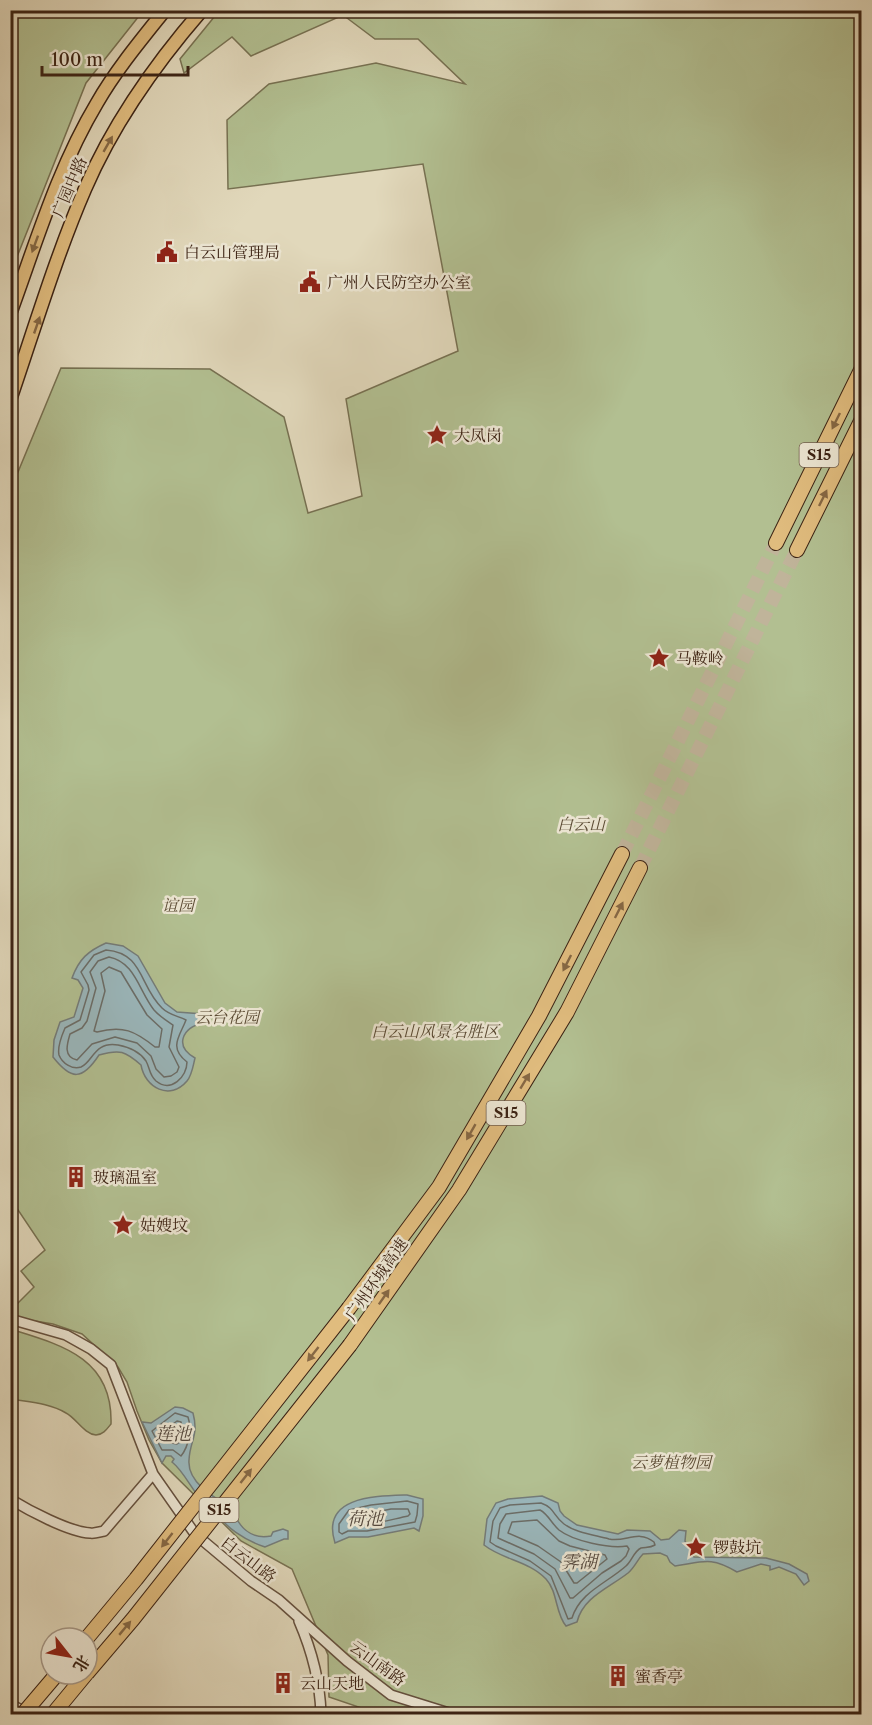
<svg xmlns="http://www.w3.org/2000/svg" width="872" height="1725" font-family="'Libre Caslon Text','Noto Serif SC',serif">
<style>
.green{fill:#b2bf91;stroke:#777152;stroke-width:1.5}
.water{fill:#9ab7bc;stroke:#747c79;stroke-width:1.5}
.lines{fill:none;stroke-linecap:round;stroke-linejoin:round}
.shore{stroke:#6b6d68;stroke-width:1.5}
.highway-tunnel{stroke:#c0b49a;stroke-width:14;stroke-dasharray:14 7;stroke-linecap:butt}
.minor-casing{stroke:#65503e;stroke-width:12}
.major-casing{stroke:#3c2314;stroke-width:15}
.highway-casing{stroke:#3c2314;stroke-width:16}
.minor{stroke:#ece6d3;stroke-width:9}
.major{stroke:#e0bc7e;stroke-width:12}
.highway{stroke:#e0bc7e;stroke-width:14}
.highway-bridge-casing{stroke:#3c2314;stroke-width:16;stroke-linecap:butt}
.highway-bridge{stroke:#e0bc7e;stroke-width:14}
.oneway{fill:#866844}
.labels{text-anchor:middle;stroke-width:5;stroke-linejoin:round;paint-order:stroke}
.shield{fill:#ece6d3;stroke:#715e4d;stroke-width:1.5}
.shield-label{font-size:15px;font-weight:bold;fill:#3c2314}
.street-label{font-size:16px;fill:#3c2314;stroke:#ece6d3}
.poi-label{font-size:16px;fill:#3c2314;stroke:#ece6d3;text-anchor:start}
.park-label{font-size:16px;font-style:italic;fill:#5a4a33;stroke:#ece6d3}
.water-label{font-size:18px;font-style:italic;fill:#54483e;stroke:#ece6d3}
</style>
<rect width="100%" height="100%" fill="#e1d8bb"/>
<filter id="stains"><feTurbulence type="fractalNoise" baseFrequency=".00333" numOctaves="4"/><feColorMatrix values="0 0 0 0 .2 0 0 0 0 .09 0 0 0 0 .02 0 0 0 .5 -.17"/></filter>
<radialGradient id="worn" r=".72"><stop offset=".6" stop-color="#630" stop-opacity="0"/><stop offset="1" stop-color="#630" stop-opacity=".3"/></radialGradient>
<path class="green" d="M11,10L143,11L86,83L11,272Z
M219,11H861V1714H379L329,1697L328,1655L292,1569L241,1541L162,1463L149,1440L137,1411L127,1382L118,1367L82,1334L53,1324L23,1319L11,1315V1310L34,1287L21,1271L45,1250L10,1198L11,489L61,368L210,369L284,417L308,513L362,496L346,399L458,351L423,164L228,189L227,120L269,84L376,63L465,84L418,39H375L343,15L251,56L232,37L184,73L180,59Z
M10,1329C62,1345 113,1358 111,1424C107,1429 103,1435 96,1435C84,1434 76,1418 66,1413C50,1403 28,1402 11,1399Z"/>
<path class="water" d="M106,943L123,946L138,956L165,1003L177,1012L203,1014V1023C182,1028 174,1046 195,1058C193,1066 192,1075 187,1081C170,1101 145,1088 141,1065C125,1051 120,1049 99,1055C82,1081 71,1080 53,1057L54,1040L60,1022L74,1017L83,988L78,980L72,978C79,959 88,951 106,943Z
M175,1407L183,1408L193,1413C199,1436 190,1440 189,1460C187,1483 215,1498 232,1508C238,1526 250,1540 271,1536L273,1532L283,1529L288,1531V1539H284L265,1547C247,1541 222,1527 215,1508C213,1506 209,1506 206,1504C194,1496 186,1473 172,1462L174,1459L171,1456H166L162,1463L142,1422L151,1423Z
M407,1495L423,1499V1516L419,1531L414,1528L368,1537H349L335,1543C320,1496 376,1496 407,1495Z
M542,1496L558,1503L560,1511L564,1516L577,1525L618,1534L627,1530L650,1531L661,1540L669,1539L679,1530L686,1531L685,1541L694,1557L766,1558L789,1564L807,1574L809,1581L804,1585L796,1574L779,1567L770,1570V1566L761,1564L737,1572C710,1556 703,1562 675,1566L670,1562L667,1556L660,1553L643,1554C637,1560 635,1567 628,1573C609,1588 583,1597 577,1622L566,1626C555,1613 558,1592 546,1579C529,1561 503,1560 484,1545L487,1519L496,1503L508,1499Z"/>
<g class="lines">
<path class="shore" d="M106,950C144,953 139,986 162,1008C169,1015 178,1016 186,1020C180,1036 168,1047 187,1062C187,1077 171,1093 156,1081C149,1075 150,1068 146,1061C140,1052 129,1047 118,1045C94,1041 93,1062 81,1067C72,1070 62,1063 59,1055C57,1046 62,1035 65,1028L80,1020L89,990L88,985L81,972L94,955Z
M109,957C135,962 139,991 154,1010C159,1016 167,1021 173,1025L169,1047L179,1067L177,1072L171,1076L164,1077L156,1069L151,1056L137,1043L115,1037L92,1044L77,1060C63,1057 67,1044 70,1034L82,1028L87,1021L96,988L90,972L98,961Z
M109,967L121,972L147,1015L162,1029L159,1047H155C135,1031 123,1025 97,1032L94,1031L105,991L101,973Z
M175,1413L188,1417C192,1429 189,1446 181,1456L173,1450H162L152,1431Z
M177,1421L181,1422L183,1432L180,1442L177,1444L166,1442L162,1432Z
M407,1501L418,1504L417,1515L415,1522L367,1531H348L342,1534L339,1532V1524L349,1510L371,1505Z
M541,1503C555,1508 553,1516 564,1524C576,1533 595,1535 609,1539C625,1543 638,1529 654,1542L655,1545C650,1548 646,1547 641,1548C634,1551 632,1561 626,1566C607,1583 580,1592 572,1618L568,1619L551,1576L530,1561L496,1546L490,1542L493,1521L500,1508L510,1505Z
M391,1509H408L410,1514L408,1516C392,1519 364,1529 350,1522L352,1517Z
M540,1510C548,1514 552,1524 559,1530C573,1541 610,1549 627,1546L629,1549L626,1556L621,1561L602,1573L573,1598H570L555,1569L534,1554L498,1538L500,1524L506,1514Z
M537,1520L559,1541L570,1546L605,1555L607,1559L577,1583H574L561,1562L538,1546L508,1533L512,1522Z"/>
<path class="highway-tunnel" d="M622,854L776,543
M640,868L797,550"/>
<defs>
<path id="minor" d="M10,1319L66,1335L91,1349L111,1365L153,1474L195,1534L251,1581L279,1600L347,1661L391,1695L452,1714
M10,1499C28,1510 69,1532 90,1533C94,1534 99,1532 104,1531L153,1474
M299,1621C312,1651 320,1682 321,1714
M10,1704L27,1713"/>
<path id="major" d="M10,314C36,243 58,168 97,103C116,70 141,40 165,10
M10,400C34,330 56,256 85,189C113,124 156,63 202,10"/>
<path id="highway" d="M776,543L862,368
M797,550L862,419
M349,1308L439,1187L539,1016L622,854
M350,1345L459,1190L567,1012L640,868
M53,1714L86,1674"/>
</defs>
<use href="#minor" class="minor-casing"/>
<use href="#major" class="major-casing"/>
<use href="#highway" class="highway-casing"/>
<use href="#minor" class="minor"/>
<use href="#major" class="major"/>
<use href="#highway" class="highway"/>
<defs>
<path id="highway-bridge" d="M87,1638L136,1579L349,1308
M87,1673L133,1619L350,1345
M23,1714L57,1674"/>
</defs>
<use href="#highway-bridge" class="highway-bridge-casing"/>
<use href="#highway-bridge" class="highway-bridge"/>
</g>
<defs><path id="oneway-solid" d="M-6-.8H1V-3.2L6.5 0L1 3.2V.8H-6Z" transform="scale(1.5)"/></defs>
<g class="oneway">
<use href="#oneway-solid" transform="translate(108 144) rotate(-60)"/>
<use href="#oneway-solid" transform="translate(35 244) rotate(110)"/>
<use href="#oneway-solid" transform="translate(37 325) rotate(-71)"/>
<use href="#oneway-solid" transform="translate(836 421) rotate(116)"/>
<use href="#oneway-solid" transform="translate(823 498) rotate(-64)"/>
<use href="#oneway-solid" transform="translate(619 910) rotate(-63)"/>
<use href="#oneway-solid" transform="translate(567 963) rotate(117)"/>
<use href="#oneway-solid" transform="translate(525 1081) rotate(-59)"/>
<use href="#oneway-solid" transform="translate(471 1132) rotate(120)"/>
<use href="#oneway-solid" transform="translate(384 1297) rotate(-55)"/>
<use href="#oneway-solid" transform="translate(313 1354) rotate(128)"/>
<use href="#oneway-solid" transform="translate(246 1476) rotate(-52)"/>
<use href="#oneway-solid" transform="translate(167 1540) rotate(128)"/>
<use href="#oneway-solid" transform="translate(125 1628) rotate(-50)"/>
</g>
<defs>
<symbol id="civic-bare" viewBox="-9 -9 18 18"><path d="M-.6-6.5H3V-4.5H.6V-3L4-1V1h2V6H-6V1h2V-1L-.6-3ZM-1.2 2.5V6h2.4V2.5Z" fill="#8f2418" stroke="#ece6d3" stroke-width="2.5" paint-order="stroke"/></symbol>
<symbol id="sight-bare" viewBox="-9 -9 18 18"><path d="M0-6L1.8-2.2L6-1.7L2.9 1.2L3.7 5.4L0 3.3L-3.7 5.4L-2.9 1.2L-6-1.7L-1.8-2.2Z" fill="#8f2418" stroke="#ece6d3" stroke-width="2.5" paint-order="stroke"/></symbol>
<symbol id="building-bare" viewBox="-9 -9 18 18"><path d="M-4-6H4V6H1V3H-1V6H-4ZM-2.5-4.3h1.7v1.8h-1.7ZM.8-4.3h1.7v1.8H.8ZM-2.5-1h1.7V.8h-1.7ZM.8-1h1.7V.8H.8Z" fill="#8f2418" stroke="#ece6d3" stroke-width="2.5" paint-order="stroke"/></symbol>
</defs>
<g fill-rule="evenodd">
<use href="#civic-bare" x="152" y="237" width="30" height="30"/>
<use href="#civic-bare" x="295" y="267" width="30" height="30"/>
<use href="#sight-bare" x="422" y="420" width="30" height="30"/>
<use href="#sight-bare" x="644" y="643" width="30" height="30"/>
<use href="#building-bare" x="61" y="1162" width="30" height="30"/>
<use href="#sight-bare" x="108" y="1210" width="30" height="30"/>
<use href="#sight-bare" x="681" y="1532" width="30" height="30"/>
<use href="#building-bare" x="603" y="1661" width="30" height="30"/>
<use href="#building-bare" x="268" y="1668" width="30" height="30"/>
</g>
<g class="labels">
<g class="shield">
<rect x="799.5" y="443" width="39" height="24" rx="4.5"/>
<rect x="486.5" y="1101" width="39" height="24" rx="4.5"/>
<rect x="199.5" y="1498" width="39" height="24" rx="4.5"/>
</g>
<g class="shield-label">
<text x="819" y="460">S15</text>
<text x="506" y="1118">S15</text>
<text x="219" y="1515">S15</text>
</g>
<g class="street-label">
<text transform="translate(69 187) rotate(-67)" y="6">广园中路</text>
<text transform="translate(376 1279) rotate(-55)" y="6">广州环城高速</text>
<text transform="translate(249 1559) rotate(38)" y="6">白云山路</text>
<text transform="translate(378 1663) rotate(36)" y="6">云山南路</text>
</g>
<g class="poi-label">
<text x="184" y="258">白云山管理局</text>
<text x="327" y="288">广州人民防空办公室</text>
<text x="454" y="441">大凤岗</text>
<text x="676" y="664">马鞍岭</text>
<text x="93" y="1183">玻璃温室</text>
<text x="140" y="1231">姑嫂坟</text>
<text x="713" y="1553">锣鼓坑</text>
<text x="635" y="1682">蜜香亭</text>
<text x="300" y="1689">云山天地</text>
</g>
<g class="park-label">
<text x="581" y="830">白云山</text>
<text x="178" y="911">谊园</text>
<text x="227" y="1023">云台花园</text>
<text x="435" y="1037">白云山风景名胜区</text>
<text x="671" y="1468">云萝植物园</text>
</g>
<g class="water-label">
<text x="173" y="1440">莲池</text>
<text x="365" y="1525">荷池</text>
<text x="579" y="1568">霁湖</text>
</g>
</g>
<rect width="872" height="1725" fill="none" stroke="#e1d8bb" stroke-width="36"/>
<rect x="12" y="12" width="848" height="1701" fill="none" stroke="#3c2314" stroke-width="3"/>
<rect x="18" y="18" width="836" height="1689" fill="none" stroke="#3c2314" stroke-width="1.5"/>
<g transform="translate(69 1656) rotate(121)"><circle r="28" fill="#ece6d3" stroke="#a69887" stroke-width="1.5"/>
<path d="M0-4.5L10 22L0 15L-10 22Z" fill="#8f2418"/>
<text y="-9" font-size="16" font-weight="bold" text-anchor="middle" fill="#3c2314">北</text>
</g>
<path d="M42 66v9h146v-9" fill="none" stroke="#3c2314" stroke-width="3"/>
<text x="51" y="66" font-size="18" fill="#3c2314" stroke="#ece6d3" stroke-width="4.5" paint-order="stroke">100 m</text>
<rect width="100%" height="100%" filter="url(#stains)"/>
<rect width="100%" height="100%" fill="url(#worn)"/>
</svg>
